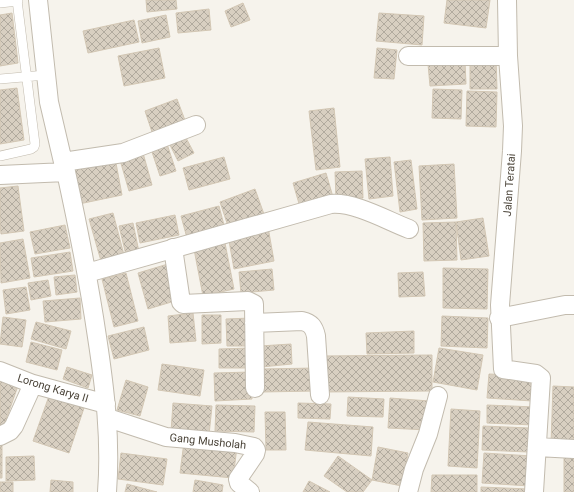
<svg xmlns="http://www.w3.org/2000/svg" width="574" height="492" font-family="Roboto,sans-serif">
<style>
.building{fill:url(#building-cross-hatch);stroke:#d3c7b4}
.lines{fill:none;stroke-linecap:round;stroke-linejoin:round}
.lane-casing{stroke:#c2bbae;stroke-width:10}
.street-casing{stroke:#c2bbae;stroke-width:20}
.lane{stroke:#fff;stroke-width:9}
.street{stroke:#fff;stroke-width:18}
.labels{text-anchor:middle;stroke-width:4;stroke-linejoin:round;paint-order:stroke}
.street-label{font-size:11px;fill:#4b4439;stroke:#fff}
</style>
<defs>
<pattern id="building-cross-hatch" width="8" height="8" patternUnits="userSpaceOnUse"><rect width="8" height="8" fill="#d8cfc1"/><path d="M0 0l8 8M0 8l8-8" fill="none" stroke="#b1aa9e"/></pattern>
</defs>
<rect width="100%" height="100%" fill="#f6f3ec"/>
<path class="building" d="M146,0H176L177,9L147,12Z
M447,0H490L486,28L444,23Z
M243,3L250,20L231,27L225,11Z
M209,9L211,30L178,33L176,13Z
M12,13L18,63L0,66V15Z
M379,13L424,16L422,45L376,41Z
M166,15L170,37L142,43L138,21Z
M134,20L139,42L88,53L83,31Z
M159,48L165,78L124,86L118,56Z
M377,48L397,50L394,79L374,78Z
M470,59H496L497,89H470Z
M465,62L466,84L430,86L428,64Z
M17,88L24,140L0,144V90Z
M433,89L462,90L461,119L432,118Z
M467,91L497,92L496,127L466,126Z
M177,99L186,123L153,135L145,111Z
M334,108L340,167L316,170L309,111Z
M185,136L194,153L178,161L169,143Z
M167,144L176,171L160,176L151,149Z
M143,153L152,185L129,191L120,160Z
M224,157L230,179L189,190L183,168Z
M390,157L393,196L369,199L365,159Z
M115,158L122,195L79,204L71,167Z
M411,160L417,209L400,212L394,162Z
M454,164L457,218L422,220L419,166Z
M362,171L363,198L336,199L335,172Z
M326,173L333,197L300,207L293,183Z
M18,186L24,231L1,234L0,223V188Z
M255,189L265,217L229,229L220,202Z
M219,206L225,229L187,238L181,216Z
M113,213L124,255L101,261L89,219Z
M175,215L179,235L140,243L136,223Z
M483,218L489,256L461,260L456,222Z
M456,222L457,260L424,261L423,223Z
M133,223L139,252L126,255L119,226Z
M65,225L70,248L35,254L30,232Z
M268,227L274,261L234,269L228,235Z
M224,238L234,289L203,296L193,244Z
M23,239L30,278L1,283L0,243Z
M70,252L73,271L34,277L31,258Z
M168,264L178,300L148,309L138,273Z
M443,268L488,269L487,309L443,308Z
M272,269L274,290L241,293L239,272Z
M423,272L425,296L399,297L398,273Z
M126,273L138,321L114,327L102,279Z
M75,275L77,292L56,295L54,277Z
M48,280L51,296L31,300L28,283Z
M26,287L30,310L6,314L3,290Z
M80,298L81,319L45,322L43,301Z
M193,313L196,341L170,343L168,316Z
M202,315H221V343L202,344Z
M442,316L488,318L487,348L441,346Z
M3,317L26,320L22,347L0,344Z
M251,318L252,346H227L226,319Z
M36,322L71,331L66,349L31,339Z
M144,327L149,350L114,359L108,336Z
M414,331V353L367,354L366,333Z
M31,342L62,350L57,370L26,362Z
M291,344L292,364L261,367L260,346Z
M250,348L251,368H219V349Z
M439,348L483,355L477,390L433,382Z
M432,355V391L322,392V356Z
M162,364L204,370L200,396L158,390Z
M67,367L92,375L88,388L63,379Z
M316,368V391L261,392V369Z
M251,372L252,399L215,401L214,373Z
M489,374L533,376L532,401L487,398Z
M0,376L19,383L3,428L0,427Z
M126,380L148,387L140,416L117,410Z
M553,386L574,387V445L551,444Z
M49,396L84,408L69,453L33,441Z
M348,397L384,399L383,417L347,416Z
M390,398L429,401L427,430L388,428Z
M173,403L212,406L209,435L171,432Z
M298,403L331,404L330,419L298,418Z
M216,405L255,406L254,432L215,431Z
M487,405L535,407L534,425L487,423Z
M451,409L480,411L477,468L448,466Z
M265,412H285L286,450H266Z
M308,422L373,427L371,456L305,450Z
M483,426L529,428L528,452L482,450Z
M184,442L237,447L233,478L180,473Z
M0,443H2V478H0Z
M378,447L408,453L402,486L372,480Z
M121,453L167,459L163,485L118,479Z
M484,453L532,456L530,486L482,483Z
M564,455H574V492H564Z
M34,456L35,480L6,481V457Z
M338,456L372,480L363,492H347L324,476Z
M432,475H477V492H431Z
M51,480L73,482V492H50Z
M195,480L223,485L222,492H193Z
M309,481L330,492H303Z
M0,482H13V492H0Z
M127,484L157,492H125Z
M481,487L528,489L527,492H481Z"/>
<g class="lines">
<defs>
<path id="lane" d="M0,3L18,1
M0,79L46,75
M0,156L31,149L34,147L35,144L17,0"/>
<path id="street" d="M38,0L49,102L63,162L66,172C78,227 89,282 97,337C105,389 111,440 107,492
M507,0L508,56L513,126L512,151L500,305L503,369L536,374L541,378L534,492
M408,56H508
M63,162L123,153L196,125
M0,175L66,172
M173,248L181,302L183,304L248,301L254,304L255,388
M87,273L331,204C355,202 386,220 409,229
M499,318L565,305H574
M254,323L302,321C311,323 314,327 316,336L320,395
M0,371L33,384L106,404
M108,418L166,437L235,443L254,447L256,450L255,454L238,479L239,483L250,492
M0,436L10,431L14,426L33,384
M537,447L574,449
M408,492L414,469L428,434L438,396"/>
</defs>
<use href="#lane" class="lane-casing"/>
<use href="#street" class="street-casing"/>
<use href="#lane" class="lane"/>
<use href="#street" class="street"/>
</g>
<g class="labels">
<g class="street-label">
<text transform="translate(509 185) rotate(-86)" y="4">Jalan Teratai</text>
<text transform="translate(53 388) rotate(17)" y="4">Lorong Karya II</text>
<text transform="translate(208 441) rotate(6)" y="4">Gang Musholah</text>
</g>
</g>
</svg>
